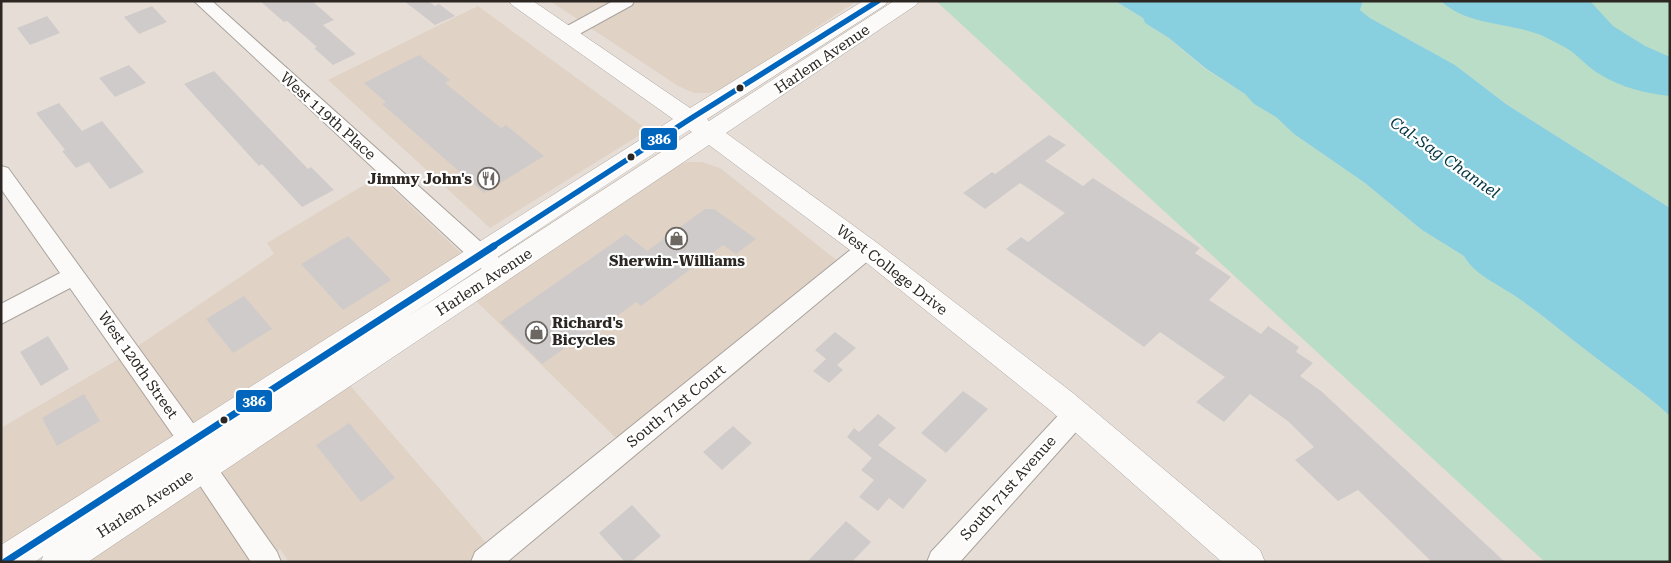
<svg xmlns="http://www.w3.org/2000/svg" width="1671" height="563" font-family="'Roboto Serif',serif">
<style>
.built{fill:#e0d2c4}
.green{fill:#baddc7}
.water{fill:#88cfe0}
.building{fill:#cfcbcb}
.lines{fill:none;stroke-linecap:round;stroke-linejoin:round}
.minor-casing{stroke:#a9a39d;stroke-width:2}
.major-casing{stroke:#a9a39d;stroke-width:1}
.minor{fill:#fbfaf9;fill-rule:evenodd}
.major{fill:#fbfaf9;fill-rule:evenodd}
.bus-1-far1-casing{stroke:#fff;stroke-width:9}
.bus-1-casing{stroke:#fff;stroke-width:11}
.bus-1-far1{stroke:#0065bd;stroke-width:5.5}
.bus-1{stroke:#0065bd;stroke-width:7}
.bus-dot{fill:#2c2722;stroke:#fff;stroke-width:2}
.labels{text-anchor:middle;stroke-width:4.5;stroke-linejoin:round;paint-order:stroke}
.street-label{font-size:15px;fill:#2c2722;stroke:#fff}
.poi-label{font-size:15px;font-weight:bold;fill:#2c2722;stroke:#fff;text-anchor:end}
.water-label{font-size:16px;font-style:italic;fill:#013440;stroke:#fff}
.line-badge{stroke:#fff;stroke-width:2}
.badge-label{font-size:14px;text-anchor:middle;font-weight:bold;fill:#fff}
</style>
<rect width="100%" height="100%" fill="#e6ded6"/>
<path class="built" d="M550,1H857L722,89L709,93H694L678,86Z
M478,6L648,130L490,228L328,80Z
M686,162H702L720,168L839,262L619,441L473,298L672,167Z
M379,176L462,254L5,544L1,537V428L117,360L274,254L267,243Z
M348,383L489,546L470,562H289L280,549L263,562H79Z"/>
<path class="green" d="M936,1H1115L1143,18L1145,23L1169,38L1204,68L1245,94L1254,104L1276,117L1294,134L1365,183L1422,230L1464,256C1474,275 1501,285 1518,298C1543,315 1567,336 1591,354C1618,375 1645,393 1670,416V562H1545Z
M1363,1H1670V208L1506,104L1455,65L1370,18L1360,10Z"/>
<path class="water" d="M1115,1H1363L1360,10L1370,18L1455,65L1506,104L1670,208V416C1645,393 1618,375 1591,354C1567,336 1543,315 1518,298C1500,285 1474,275 1464,256L1422,230L1365,183L1294,134L1276,117L1254,104L1245,94L1205,68L1169,38L1145,23L1143,18Z
M1441,1H1590L1613,26L1645,46L1670,57V96C1648,94 1620,87 1601,75C1590,69 1581,59 1571,51C1562,45 1551,40 1541,35C1508,22 1468,26 1441,1Z"/>
<path class="building" d="M260,1H312L334,20L323,25L356,54L333,65L314,48L317,47L287,21L284,22Z
M404,1H428L435,6L439,4L455,16L435,25Z
M152,6L167,22L139,34L124,17Z
M47,16L60,33L30,45L17,28Z
M419,55L450,80L445,83L501,128L506,125L544,156L484,193L382,104L386,102L364,83Z
M129,65L146,83L115,97L99,78Z
M214,71L308,169L311,167L334,190L302,207L262,164L259,166L184,84Z
M59,103L82,131L102,121L144,172L110,189L89,162L76,168L62,151L65,150L36,113Z
M1049,135L1066,145L1045,161L1083,186L1093,178L1200,248L1195,253L1231,277L1209,300L1261,334L1268,326L1299,347L1296,352L1313,363L1300,376L1321,391L1505,562H1432L1358,490L1338,501L1295,460L1314,447L1289,422L1250,394L1224,422L1196,402L1225,377L1160,332L1144,347L1006,249L1021,237L1028,242L1065,213L1020,183L985,209L963,193L992,172L995,174Z
M705,209H714L756,239L736,254L723,245L641,306L636,302L591,335L588,332L542,364L500,322L626,234L647,251Z
M348,236L391,280L343,310L301,264Z
M244,296L272,329L233,353L206,319Z
M835,332L856,348L837,365L843,370L829,383L813,371L826,359L815,350Z
M48,336L69,369L41,386L20,352Z
M963,391L988,409L946,453L921,433Z
M84,394L100,421L57,446L42,418Z
M878,414L896,428L878,445L927,480L903,509L889,498L878,511L859,497L874,480L861,470L872,458L847,437L854,428L859,432Z
M349,423L395,478L361,502L316,445Z
M733,426L752,443L722,470L703,452Z
M632,505L661,536L631,562H625L599,533Z
M846,521L871,542L852,562H807Z"/>
<g class="lines">
<defs>
<path id="minor" d="M194,1H212L501,260L504,266L501,272L493,275L485,272Z
M613,1H634L632,5L572,38L566,39L560,38L557,34L560,30Z
M1,166L8,168L201,434L212,460L277,552L281,562H251L193,475L182,448L70,288L1,324V304L60,273L1,189Z
M867,241L875,243L878,249L875,255L507,562H471L475,552L859,243Z
M1075,404L1084,407L1088,415L1084,423L960,562H927L931,552L1066,407Z"/>
<path id="major" d="M509,1H533L690,108L863,1H888L885,5L707,119L709,121L894,1H919L916,5L726,133L876,242L1073,393L1260,550L1265,562H1222L1051,411L858,256L709,145L88,562H41L43,556L35,562H1V545L673,119L512,5ZM689,130L692,132L407,317Z"/>
</defs>
<use href="#minor" class="minor-casing"/>
<use href="#major" class="major-casing"/>
<use href="#minor" class="minor"/>
<use href="#major" class="major"/>
<defs>
<path id="bus-1-far1" d="M492,247L690,119L878,1"/>
<path id="bus-1" d="M5,562L494,246"/>
</defs>
<use href="#bus-1-far1" class="bus-1-far1-casing"/>
<use href="#bus-1" class="bus-1-casing"/>
<use href="#bus-1-far1" class="bus-1-far1"/>
<use href="#bus-1" class="bus-1"/>
</g>
<defs>
<symbol id="restaurant-ring" viewBox="-11 -11 22 22"><circle r="9.5" fill="#fff" stroke="#6d6761" stroke-width="1.5"/><path d="M-5-6h1v4h1v-4h1v4h1v-4h1v5L-1.5 .5V6h-2V.5L-5-1ZM5-6V6H3V1.5H1.5Q1.5-4 5-6Z" fill="#6d6761"/></symbol>
<symbol id="shop-ring" viewBox="-11 -11 22 22"><circle r="9.5" fill="#fff" stroke="#6d6761" stroke-width="1.5"/><path d="M-5-2.5h2.3a2.7 3.5 0 0 1 5.4 0H5L5.5 6h-11ZM-1.5-2.5h3a1.5 2.3 0 0 0-3 0Z" fill="#6d6761"/></symbol>
</defs>
<g fill-rule="evenodd">
<use href="#restaurant-ring" x="476" y="166" width="25" height="25"/>
<use href="#shop-ring" x="664" y="226" width="25" height="25"/>
<use href="#shop-ring" x="524" y="320" width="25" height="25"/>
</g>
<g class="bus-dot">
<circle cx="740" cy="88" r="4.5"/>
<circle cx="631" cy="157" r="4.5"/>
<circle cx="224" cy="420" r="4.5"/>
</g>
<g class="labels">
<g class="street-label">
<text transform="translate(822 59) rotate(-34)" y="5">Harlem Avenue</text>
<text transform="translate(328 116) rotate(42)" y="5">West 119th Place</text>
<text transform="translate(892 270) rotate(38)" y="5">West College Drive</text>
<text transform="translate(484 282) rotate(-33)" y="5">Harlem Avenue</text>
<text transform="translate(138 365) rotate(55)" y="5">West 120th Street</text>
<text transform="translate(676 406) rotate(-39)" y="5">South 71st Court</text>
<text transform="translate(1008 488) rotate(-48)" y="5">South 71st Avenue</text>
<text transform="translate(145 504) rotate(-33)" y="5">Harlem Avenue</text>
</g>
<g class="poi-label">
<text x="472" y="184">Jimmy John's</text>
<text x="677" y="266" text-anchor="middle">Sherwin-Williams</text>
<text x="552" y="328" text-anchor="start">Richard's<tspan x="552" dy="17">Bicycles</tspan></text>
</g>
<g class="water-label">
<text transform="translate(1445 157) rotate(35)" y="6">Cal-Sag Channel</text>
</g>
</g>
<g class="line-badge">
<rect x="640" y="127" width="38" height="24" rx="5" fill="#0065bd"/>
<rect x="235" y="389" width="38" height="24" rx="5" fill="#0065bd"/>
</g>
<g class="badge-label">
<text x="659" y="144">386</text>
<text x="254" y="406">386</text>
</g>
<rect width="1671" height="563" fill="none" stroke="#2c2722" stroke-width="5"/>
</svg>
